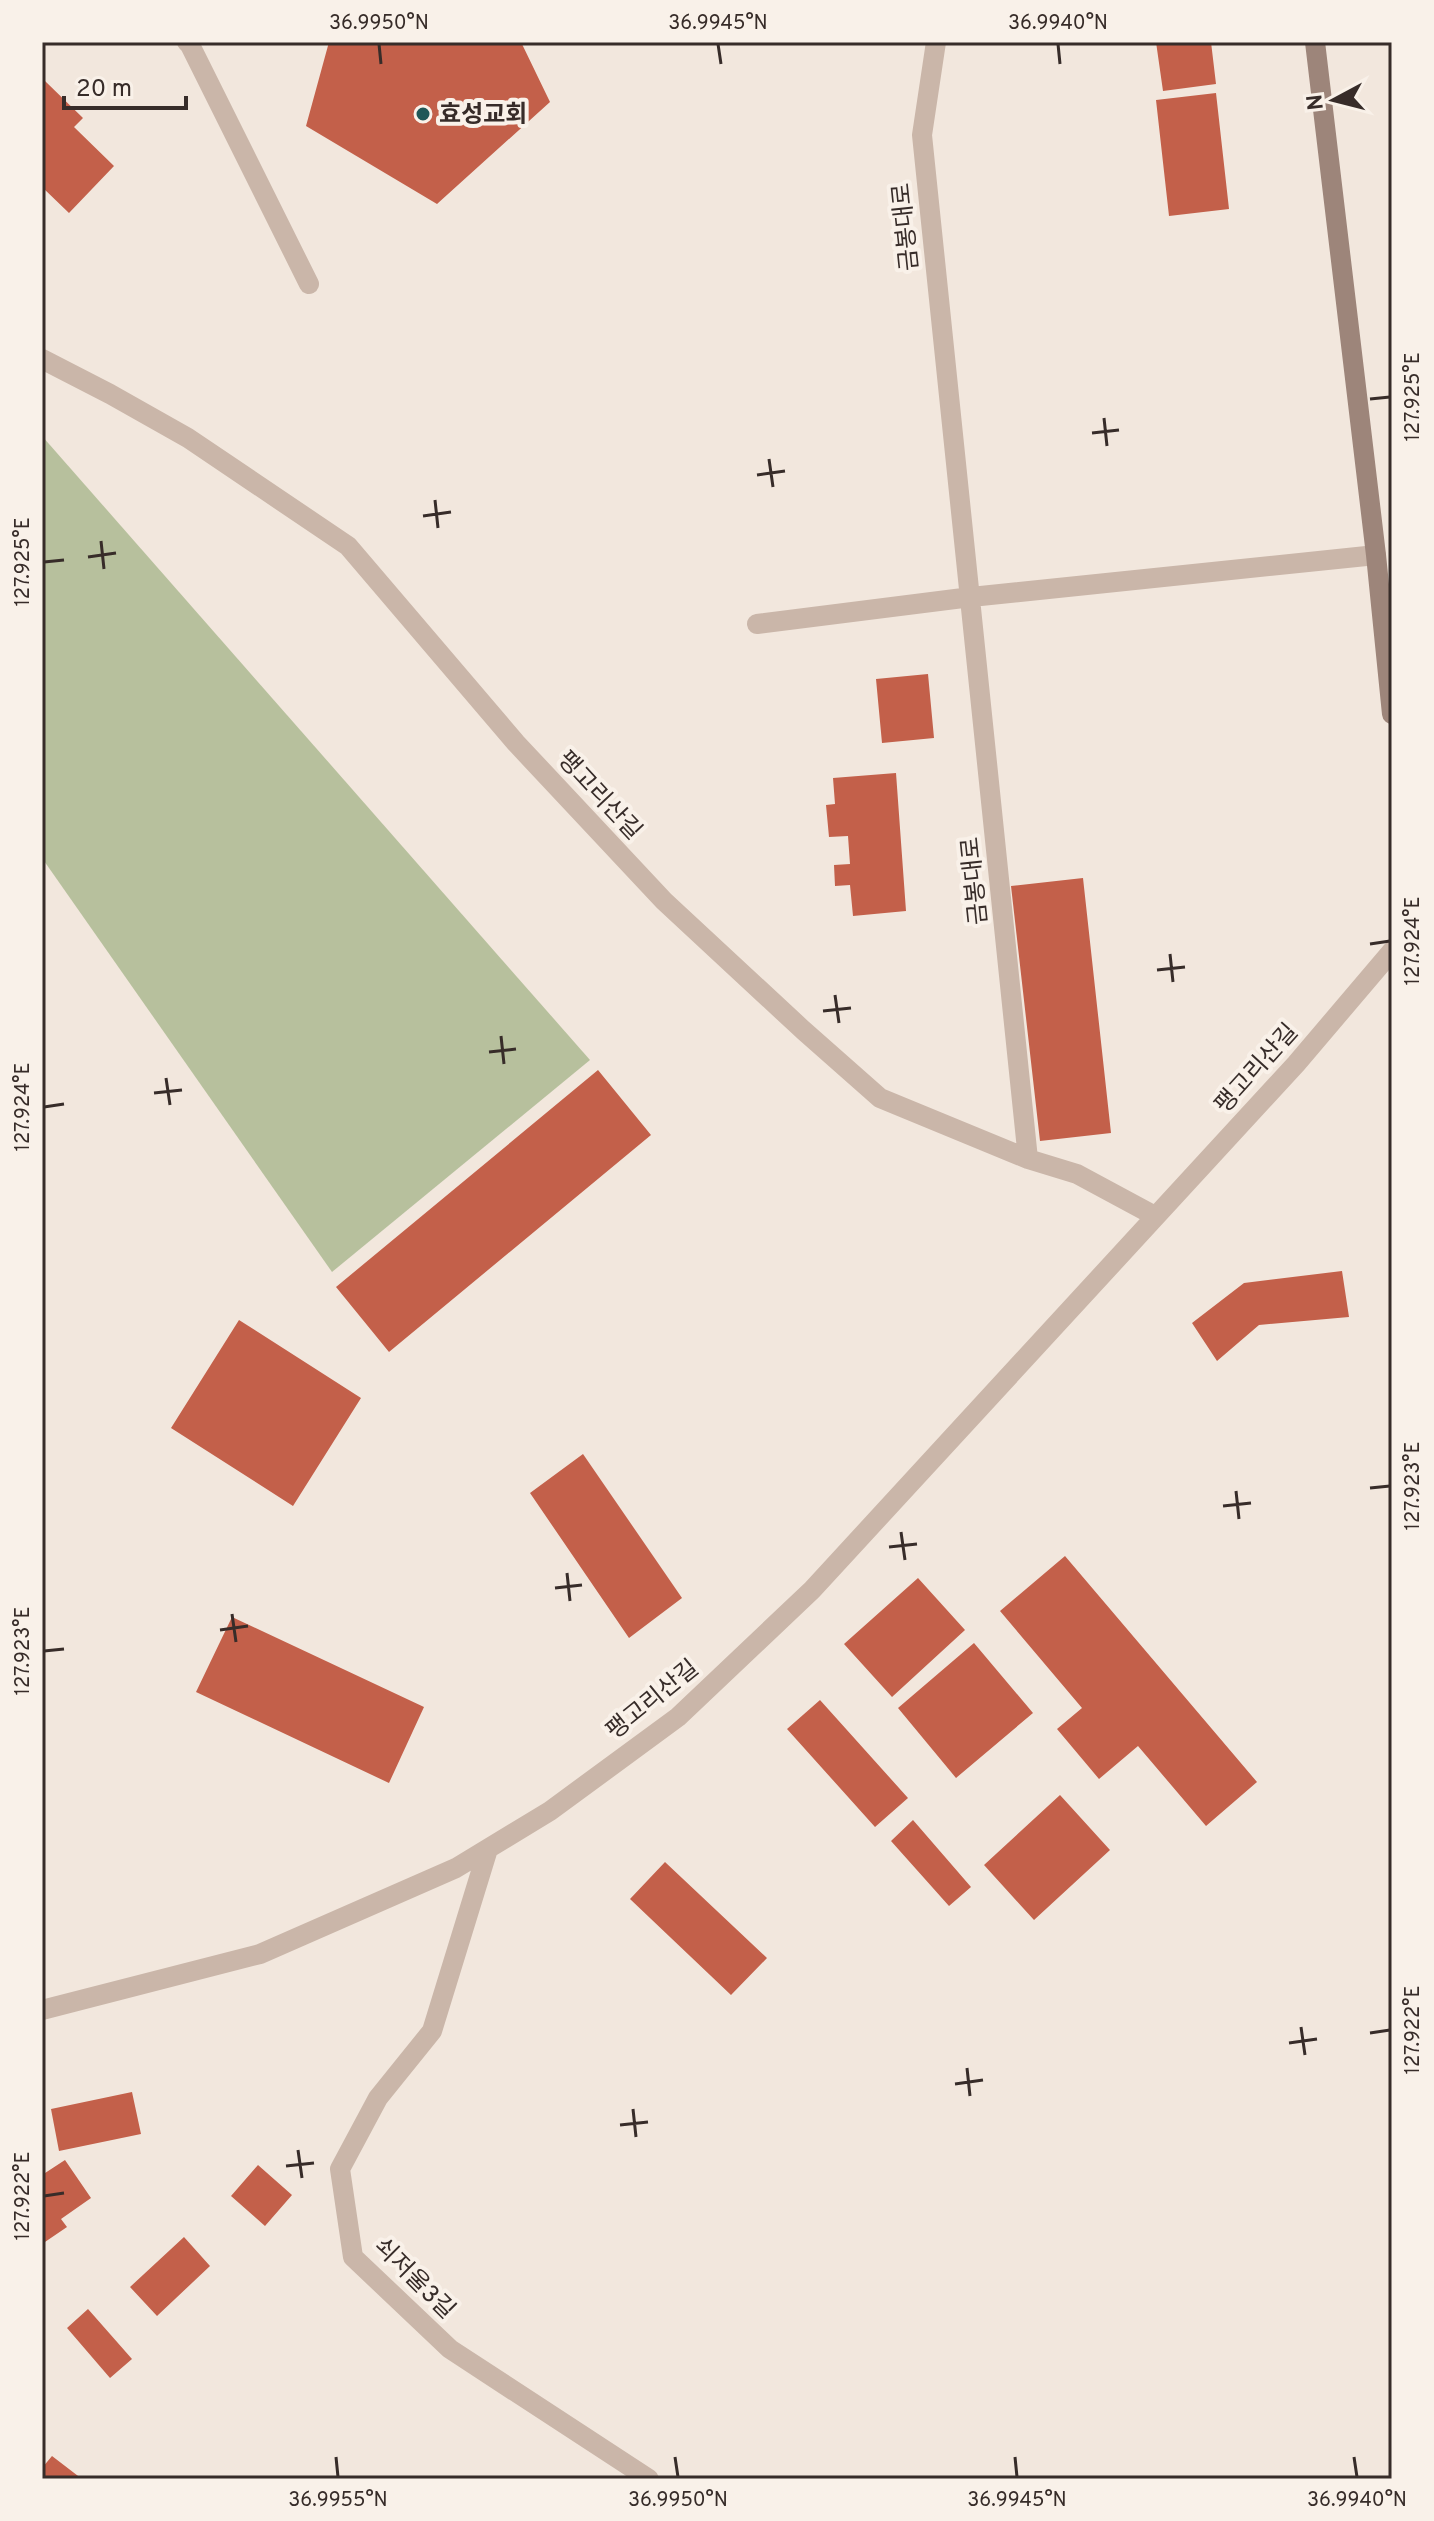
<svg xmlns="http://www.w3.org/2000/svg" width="1434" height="2521" font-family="Overpass,'Noto Sans KR',sans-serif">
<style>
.green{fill:#b7c09d}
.building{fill:#c3604a}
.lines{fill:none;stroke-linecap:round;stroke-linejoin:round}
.street{stroke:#cab6a9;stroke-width:20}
.secondary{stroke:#9d857a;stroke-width:20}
.ticks{fill:none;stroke:#372c29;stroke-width:3}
.poi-dot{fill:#1f5757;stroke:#f9f1e9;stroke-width:3}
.labels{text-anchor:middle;stroke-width:8;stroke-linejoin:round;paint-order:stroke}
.poi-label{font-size:24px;font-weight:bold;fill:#372c29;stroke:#f9f1e9;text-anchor:start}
.street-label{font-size:24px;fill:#372c29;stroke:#f9f1e9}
.neatline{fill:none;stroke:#372c29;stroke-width:3}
.ticks-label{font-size:20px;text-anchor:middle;fill:#372c29}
</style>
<rect width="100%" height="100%" fill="#f2e7dd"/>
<path class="green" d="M42,436L590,1060L332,1272L42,858Z"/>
<path class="building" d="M329,42H521L550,102L437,204L306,126Z
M1156,42H1211L1216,84L1163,91Z
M45,81L83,118L74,127L114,166L69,213L42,187V85Z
M1216,93L1229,209L1169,216L1156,100Z
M928,674L934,738L882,743L876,679Z
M896,773L906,911L853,916L850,885L835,886L834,865L850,864L848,836L829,837L826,805L835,804L833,778Z
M1083,878L1111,1133L1040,1141L1011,886Z
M598,1070L651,1135L389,1352L336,1287Z
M1342,1271L1349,1317L1259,1325L1217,1361L1192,1323L1244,1283Z
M239,1320L361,1398L293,1506L171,1428Z
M583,1454L682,1598L629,1638L530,1493Z
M1065,1556L1257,1782L1206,1826L1138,1746L1099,1779L1057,1729L1082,1708L1000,1611Z
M918,1578L965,1630L892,1697L844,1644Z
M232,1617L424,1707L389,1783L196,1692Z
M974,1643L1033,1713L956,1778L898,1708Z
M820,1700L908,1798L875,1827L787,1729Z
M1060,1795L1110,1850L1034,1920L984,1865Z
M913,1820L971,1887L949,1906L891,1841Z
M665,1862L767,1958L731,1995L630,1899Z
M132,2092L141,2134L59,2151L51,2109Z
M65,2160L91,2198L61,2219L67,2227L42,2244V2175Z
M258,2165L292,2195L265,2226L231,2196Z
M184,2237L210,2266L157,2316L130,2287Z
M88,2309L132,2359L110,2378L67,2328Z
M52,2456L82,2479H42V2468Z"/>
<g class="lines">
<path class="street" d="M187,42L190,45L309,284
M936,42L922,135L1028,1159
M42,359L110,394L188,438L348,546L516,743L664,901L803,1030L880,1098L1028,1159L1077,1174L1155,1216
M757,624L971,597L1376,555
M488,1849L432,2031L378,2098L340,2169L353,2257L450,2349L649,2479
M42,2010L260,1954L456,1868L550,1811L678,1717L812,1590L1296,1064L1392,951"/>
<path class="secondary" d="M1315,42L1376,555L1392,714"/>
</g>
<path class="ticks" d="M379,44L381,64M718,44L721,64M1058,44L1060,64M1370,399L1390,397M1104,418L1107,446M1092,433L1119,430M769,459L773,487M757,475L785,471M435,500L438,528M423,516L451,512M101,541L104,569M88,557L116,553M44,562L64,560M1370,944L1390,941M1170,954L1173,982M1157,970L1185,967M835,995L839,1023M823,1011L851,1008M501,1036L504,1064M489,1052L516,1049M166,1078L170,1105M154,1093L182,1090M44,1107L64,1104M1370,1488L1390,1486M1236,1491L1239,1519M1223,1506L1251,1503M901,1532L905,1560M889,1547L917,1544M567,1573L570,1601M555,1588L582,1585M232,1614L236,1642M220,1630L248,1626M44,1651L64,1649M1301,2027L1305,2055M1370,2033L1390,2030M1289,2043L1317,2039M967,2068L970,2096M955,2084L983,2080M633,2109L636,2137M620,2125L648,2122M298,2150L302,2178M286,2166L314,2163M44,2196L64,2193M336,2457L338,2477M675,2457L678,2477M1015,2457L1017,2477M1354,2457L1357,2477"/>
<circle class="poi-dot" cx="423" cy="114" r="8"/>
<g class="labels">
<g class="poi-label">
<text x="439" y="122">효성교회</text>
</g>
<g class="street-label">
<text transform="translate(905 227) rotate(-96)" y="8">금봉대로</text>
<text transform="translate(600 795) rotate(47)" y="8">팽고리산길</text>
<text transform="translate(974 881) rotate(-96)" y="8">금봉대로</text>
<text transform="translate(1256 1068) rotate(-48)" y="8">팽고리산길</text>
<text transform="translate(652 1699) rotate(-39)" y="8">팽고리산길</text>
<text transform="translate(415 2278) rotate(45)" y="8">쇠저울3길</text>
</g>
</g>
<rect width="1434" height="2521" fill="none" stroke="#f9f1e9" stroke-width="88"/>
<g transform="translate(1334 100) rotate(263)" stroke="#f9f1e9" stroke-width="6" paint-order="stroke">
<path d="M0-6L14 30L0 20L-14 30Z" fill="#372c29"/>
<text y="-12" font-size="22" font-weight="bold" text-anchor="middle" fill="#372c29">N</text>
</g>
<path d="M64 96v12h122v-12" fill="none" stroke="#372c29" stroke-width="4"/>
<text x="76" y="96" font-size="24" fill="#372c29" stroke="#f9f1e9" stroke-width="6" paint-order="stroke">20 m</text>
<rect x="44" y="44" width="1346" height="2433" class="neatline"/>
<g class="ticks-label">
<text x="379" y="29">36.9950°N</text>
<text x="718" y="29">36.9945°N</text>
<text x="1058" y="29">36.9940°N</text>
<text transform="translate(1412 397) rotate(-90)" y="7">127.925°E</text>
<text transform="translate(22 562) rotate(-90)" y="7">127.925°E</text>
<text transform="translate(1412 941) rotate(-90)" y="7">127.924°E</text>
<text transform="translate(22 1107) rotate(-90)" y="7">127.924°E</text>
<text transform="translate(1412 1486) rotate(-90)" y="7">127.923°E</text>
<text transform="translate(22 1651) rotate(-90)" y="7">127.923°E</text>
<text transform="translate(1412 2030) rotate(-90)" y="7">127.922°E</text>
<text transform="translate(22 2196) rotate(-90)" y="7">127.922°E</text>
<text x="338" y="2506">36.9955°N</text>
<text x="678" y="2506">36.9950°N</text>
<text x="1017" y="2506">36.9945°N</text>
<text x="1357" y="2506">36.9940°N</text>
</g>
</svg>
